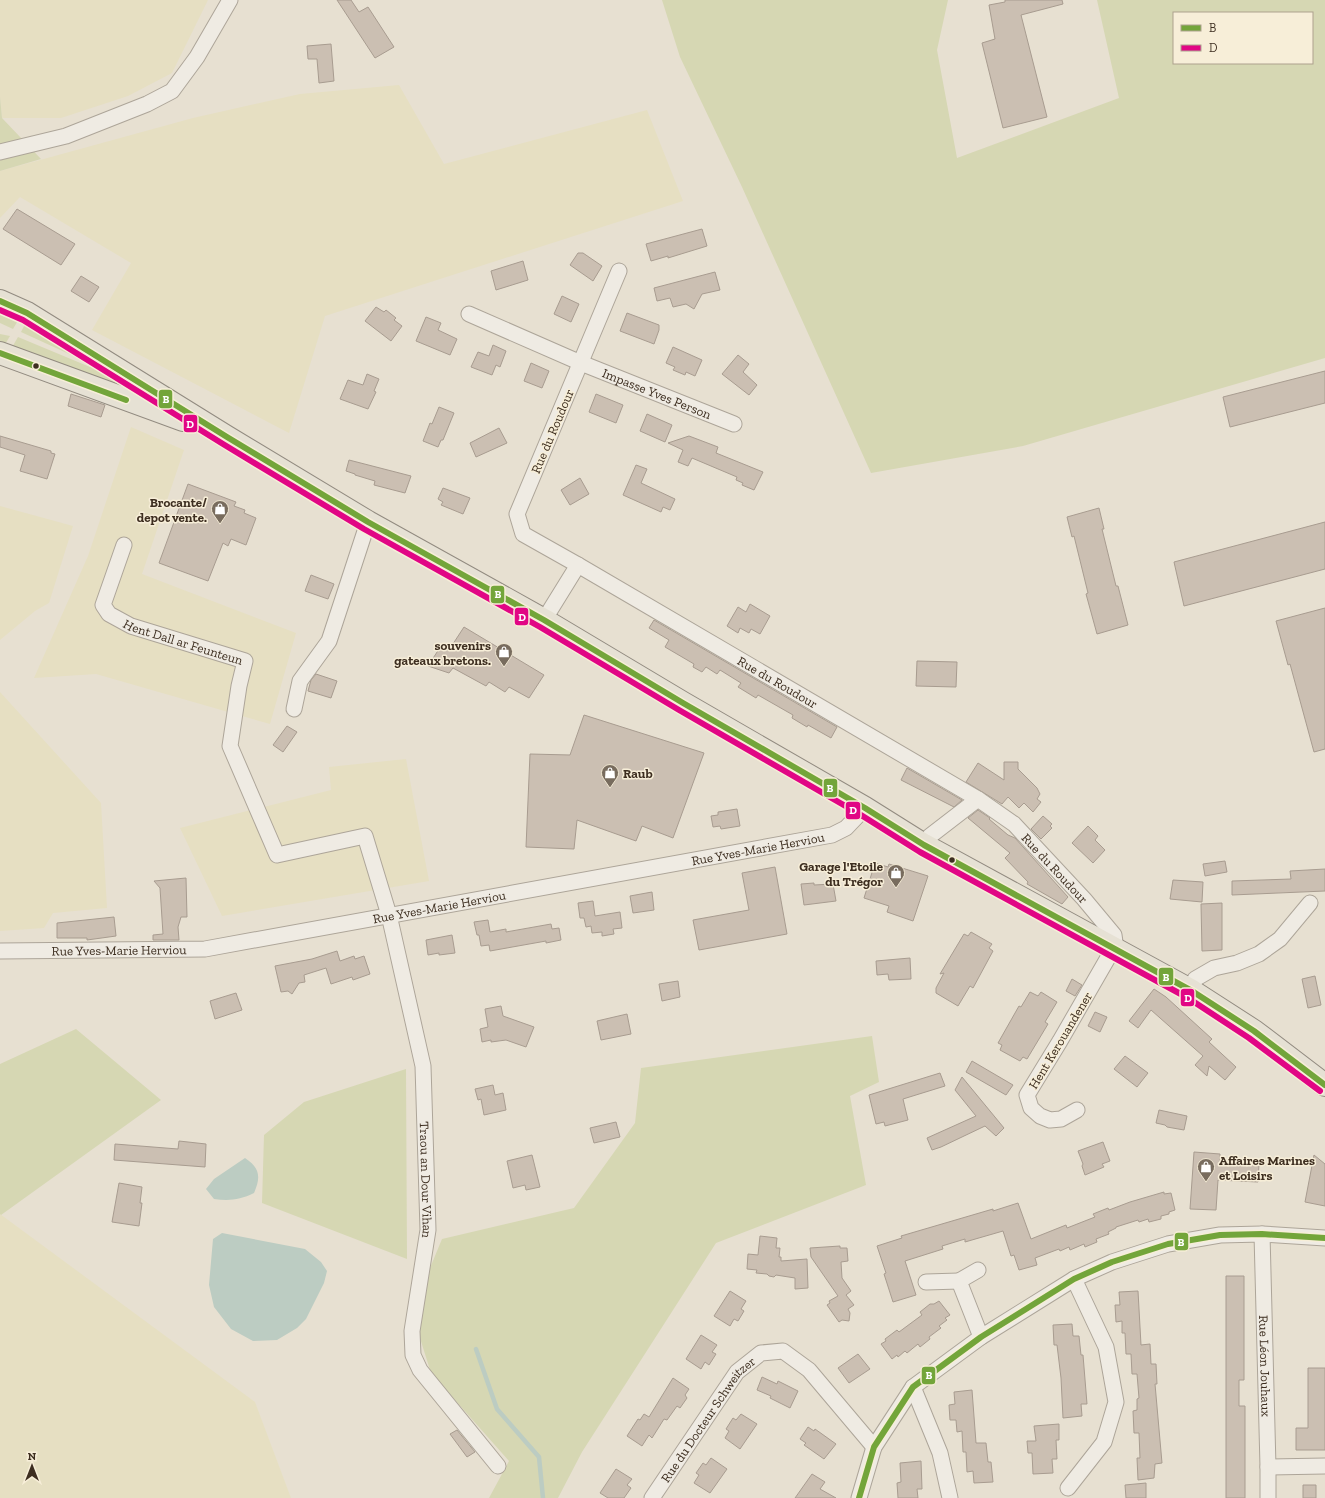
<svg xmlns="http://www.w3.org/2000/svg" width="1325" height="1498" font-family="'Zilla Slab',serif">
<style>
.farmland{fill:#e6dfc2}
.green{fill:#d6d7b3;fill-rule:evenodd}
.water{fill:#bcccc2}
.lines{fill:none;stroke-linecap:round;stroke-linejoin:round}
.stream{stroke:#bcccc2;stroke-width:4.5}
.building{fill:#cbbfb2;stroke:#a89c90}
.minor-casing{stroke:#ada599;stroke-width:17}
.primary-casing{stroke:#928b80;stroke-width:24}
.minor{stroke:#efebe3;stroke-width:15}
.primary{stroke:#e6e1d4;stroke-width:22}
.bus-1-casing{stroke:#f7eed8;stroke-width:9}
.bus-2-casing{stroke:#f7eed8;stroke-width:9}
.bus-1{stroke:#73a53a;stroke-width:6}
.bus-2{stroke:#e10685;stroke-width:6}
.bus-dot{fill:#3d2e20;stroke:#f7eed8;stroke-width:1.5}
.labels{text-anchor:middle;stroke-width:3;stroke-linejoin:round;paint-order:stroke}
.street-label{font-size:13px;fill:#3d2e20;stroke:#f7eed8}
.poi-label{font-size:13px;font-weight:bold;fill:#3d2e20;stroke:#f7eed8;text-anchor:end}
.line-badge{stroke:#f7eed8;stroke-width:1.5}
.badge-label{font-size:11px;text-anchor:middle;font-weight:bold;fill:#fff}
</style>
<rect width="100%" height="100%" fill="#e7e0d1"/>
<path class="farmland" d="M0,0H208L172,73L128,96L61,118H2L0,97Z
M399,85L444,164L647,110L683,201L325,316L289,433L92,330L131,263L20,197L0,218V171L193,118L300,94Z
M131,427L184,450L142,574L296,633L270,724L96,674L34,678L88,556Z
M0,506L73,526L49,603L35,611L0,640Z
M0,692L101,803L107,908L53,913L44,928L0,931Z
M406,759L429,881L222,916L180,828L331,790L329,767Z
M0,1214L255,1402L291,1498H0Z"/>
<path class="green" d="M662,0H948L937,50L957,158L1119,98L1097,0H1325V358L1023,446L871,473L742,187L680,57ZM1174,13H1312V63H1174Z
M0,97L2,118L41,159L0,171Z
M0,308L20,317L13,329L0,323Z
M27,320L177,408L11,349L18,337L90,367L91,364L21,332Z
M0,334L10,336L4,346L0,345Z
M76,1029L161,1100L1,1215L0,1214V1064Z
M872,1036L879,1082L850,1096L866,1185L716,1243L582,1452L558,1498H489L509,1461L431,1373L419,1335L430,1268L442,1239L574,1208L635,1123L641,1068Z
M406,1069L407,1259L262,1203L264,1135L304,1102Z"/>
<path class="water" d="M245,1158C260,1168 261,1177 254,1193C240,1200 229,1201 214,1199L206,1189L214,1179Z
M222,1233L305,1249L321,1262L327,1271L324,1283L306,1319L297,1328L277,1340L253,1341L231,1329L214,1307L209,1285L213,1239Z"/>
<g class="lines">
<path class="stream" d="M476,1349L497,1409L539,1457L543,1498"/>
</g>
<path class="building" d="M337,0H351L359,12L368,7L394,47L375,58Z
M1005,0H1062L1063,4L1021,15L1047,117L1003,128L982,43L995,39L989,5L1005,2Z
M331,44L334,81L319,83L317,59H308L307,46Z
M17,209L75,244L61,265L3,229Z
M702,229L707,246L668,258V256L651,261L646,244Z
M578,253H583L602,266L593,281L570,265Z
M523,261L528,280L496,290L491,271Z
M715,272L720,290L702,294L694,309L686,304L673,307L670,298L657,301L654,288Z
M81,276L99,287L89,302L71,291Z
M562,296L579,304L571,322L554,314Z
M376,307L384,312L386,310L396,318L394,320L402,326L391,341L365,321Z
M627,313L659,325V330L654,344L620,331Z
M426,317L441,323L438,330L457,339L450,355L416,341Z
M493,345L506,351L500,367L496,365L492,375L471,367L478,352L489,356Z
M673,347L702,360L695,376L686,372L685,375L673,370L675,367L666,363Z
M738,355L749,364L743,372L757,385L749,395L722,374Z
M531,363L549,371L542,388L524,381Z
M1325,371V403L1230,427L1223,397Z
M367,374L379,379L374,391L376,392L368,409L340,399L348,380L363,385Z
M71,394L105,405L101,417L68,406Z
M596,394L623,405L616,423L589,412Z
M439,407L454,413L443,440H441L438,447L423,441L430,423L432,424Z
M647,414L672,425L665,442L640,431Z
M499,428L507,443L476,457L470,443Z
M0,436L51,451V453L55,454L47,479L20,471L25,455L0,447Z
M689,436L718,447L716,453L763,472L754,490L742,485L743,483L736,480L737,477L692,458L688,466L678,462L683,450L668,443Z
M349,460L411,476L405,493L374,485L375,481L355,475V474L346,471Z
M636,465L647,469L641,483L675,499L670,510L663,507L661,512L623,495Z
M580,478L589,494L570,505L561,490Z
M188,484L236,502L234,506L245,510L244,513L256,518L246,545L231,539L228,546L223,543L208,581L159,563Z
M443,488L470,498L463,514L441,505L443,502L438,499Z
M1099,508L1104,529H1102L1116,586H1118L1128,625L1097,634L1086,594L1088,593L1074,536L1072,537L1067,517Z
M1325,522V569L1184,606L1174,562Z
M311,575L334,584L328,599L305,591Z
M750,604L770,616L760,634L751,629L749,633L740,628L738,633L727,626L738,607L746,612Z
M1325,608V749L1314,752L1290,664L1288,665L1276,621Z
M654,620L837,727L831,738L808,725L807,727L792,718L793,715L758,695L756,698L738,687L741,683L720,670L717,674L706,667L702,672L693,667L694,664L665,647L669,640L649,628Z
M464,627L544,675L529,698L509,687L505,692L489,682L486,686L453,668L449,673L428,666L441,646L449,650Z
M917,661L957,662L956,687L916,686Z
M316,674L337,681L331,698L308,691L311,680Z
M584,715L704,753L673,838L642,826L636,841L577,820L574,849L526,847L530,754L570,755Z
M287,726L297,732L283,752L273,745Z
M1004,762H1018V769L1037,788L1040,794L1037,799L1041,802L1033,812L1024,803L1019,808L1008,797L1002,804L966,782L978,763L1004,780Z
M907,768L962,800L954,807L901,780Z
M737,809L740,826L721,829L720,826L713,827L711,816L718,815V812Z
M978,810L990,818L989,819L1008,835L1015,838L1068,897L1062,904L1027,884L1028,882L1005,858L1010,853L968,818Z
M1043,816L1052,824L1050,826L1052,828L1041,839L1031,829Z
M1088,826L1098,836L1095,840L1105,850L1093,863L1072,843Z
M1225,861L1227,872L1205,876L1203,864Z
M875,863L888,867L889,864L928,876L913,921L887,912L889,906L864,898Z
M775,867L787,934L699,950L693,920L749,910L742,873Z
M1325,869V891L1232,895V881L1291,879L1290,871Z
M186,878L187,917H181L178,927L179,940H153V935L163,934L160,888L154,881Z
M1173,880L1203,882L1202,902L1170,899Z
M814,883V885L833,884L836,901L804,905L801,884Z
M652,892L654,910L633,913L630,896Z
M593,901L595,916L620,912L622,928L613,929L614,934L602,936V932L592,933L591,926L586,927L584,918H580L578,903Z
M1222,903V950L1202,951L1201,904Z
M114,917L116,936L87,940V938H57V923Z
M488,920L490,932L506,929V932L551,924L552,929L559,928L561,940L546,943V941L490,951L489,945L481,946L479,935H477L474,922Z
M971,932L992,944L989,948L993,951L973,988L970,986L958,1006L936,993V988L944,973L940,974L964,934L968,936Z
M452,935L455,953L439,955V953L428,955L426,940Z
M337,951L340,961L354,956L355,959L364,956L370,974L353,980L352,977L331,984L326,968L304,975L305,982L299,983L292,994L288,991L281,992L275,966L312,959Z
M910,958L911,979L889,980L888,974L877,975L876,961Z
M1315,976L1321,1005L1308,1008L1302,979Z
M1072,979L1082,985L1075,996L1066,991Z
M678,981L680,997L662,1001L659,984Z
M1154,989L1166,997L1212,1039L1209,1042L1236,1067L1225,1080L1209,1066L1207,1076L1195,1065L1203,1056L1151,1010L1138,1028L1129,1021Z
M1030,992L1038,996L1041,992L1057,1002L1045,1022L1048,1024L1027,1059L1023,1057L1020,1061L1000,1050L1002,1045L998,1043L1019,1006L1021,1007Z
M236,993L242,1010L215,1019L210,1001Z
M501,1006L503,1016L534,1027L526,1047L506,1040L491,1042V1040L482,1042L480,1029L488,1027L485,1009Z
M1095,1012L1107,1017L1100,1032L1088,1026Z
M627,1014L631,1034L601,1040L597,1021Z
M1125,1056L1148,1073L1137,1087L1114,1069Z
M972,1061L1013,1085L1006,1095L966,1072Z
M940,1073L945,1086L903,1099L908,1120L885,1126L884,1122L876,1124L869,1095Z
M962,1077L1004,1128L996,1136L985,1126L941,1147L932,1150L927,1138L976,1116L955,1090Z
M493,1085L495,1095L503,1093L506,1110L484,1115L481,1099L478,1100L475,1089Z
M1159,1110L1187,1116L1184,1130L1167,1127L1165,1125L1156,1123Z
M616,1122L620,1137L594,1143L590,1128Z
M179,1141L206,1144L205,1167L114,1160L115,1144L178,1149Z
M1103,1142L1110,1161L1102,1164L1104,1167L1085,1175L1082,1166L1083,1164L1078,1151Z
M1194,1152L1220,1154V1161L1259,1164L1258,1182L1218,1180L1216,1210L1190,1209Z
M532,1155L540,1187L526,1190L525,1185L513,1188L507,1161Z
M1314,1155L1325,1164V1206L1305,1202Z
M119,1183L142,1187L140,1203H142L139,1226L112,1222Z
M1164,1192V1194L1171,1193L1175,1210L1169,1212V1214L1161,1216V1219L1149,1222L1148,1219L1139,1222L1138,1220L1116,1227V1228L1108,1232L1109,1234L1096,1239L1097,1242L1085,1247L1084,1244L1070,1250L1069,1247L1060,1251L1059,1249L1035,1258L1037,1265L1019,1270L1014,1255L1011,1256L1003,1231L965,1242V1239L942,1246L943,1249L905,1261L916,1295L893,1302L884,1274L886,1273L877,1246L902,1238L901,1236L993,1209V1211L1018,1203L1031,1239L1066,1225L1067,1228L1095,1217L1093,1214L1108,1208L1109,1210L1130,1202Z
M760,1236L777,1238L776,1248H780L779,1257H781V1261L807,1259L808,1288L795,1289V1278L776,1275L774,1277L769,1276L767,1274L756,1273L757,1270L747,1269L748,1254L758,1255Z
M840,1246V1248H847L848,1261L841,1262L842,1278L851,1291L846,1295L854,1305L848,1309L850,1313L849,1321L842,1320L839,1322L827,1305L830,1303L829,1301L838,1296L811,1257L810,1248Z
M1226,1276H1244V1380H1239V1406H1245V1498H1226Z
M730,1291L746,1301L741,1309L744,1311L738,1321L734,1319L730,1326L714,1316Z
M1138,1291L1141,1345L1150,1344L1151,1364H1156L1157,1384H1155L1162,1463L1155,1464L1154,1478L1138,1480L1137,1458H1140L1139,1433H1134L1133,1411L1137,1410V1399L1139,1398L1137,1374H1132L1131,1354H1126L1125,1333H1122V1321L1116,1322L1115,1305H1120L1119,1292Z
M939,1301L950,1315L945,1318L947,1320L939,1326L941,1328L929,1337L930,1339L920,1347L918,1344L907,1353L905,1351L898,1357L897,1355L892,1359L881,1344L886,1341L885,1339L897,1330L899,1332L922,1315L920,1312L930,1304H934Z
M1072,1324L1073,1336H1079L1081,1355H1083L1087,1404H1081L1082,1416L1063,1418L1061,1378L1057,1345H1054L1053,1325Z
M701,1335L717,1345L712,1352L716,1354L709,1365L705,1362L701,1369L686,1359Z
M858,1354L870,1369L849,1383L838,1368Z
M1308,1368H1325V1450H1296V1428H1308Z
M762,1377L777,1384L778,1381L798,1391L790,1408L770,1398L771,1396L757,1390Z
M673,1378L689,1389L685,1395L687,1398L680,1408L677,1406L667,1420L664,1419L652,1438L649,1435L642,1446L627,1436L638,1419L640,1420L644,1414L649,1417Z
M972,1390L976,1443H986L988,1462H991L993,1482L974,1483L973,1471L967,1472L966,1452H963L962,1431L957,1432L956,1420H950L949,1405L955,1404L954,1392Z
M741,1414L757,1424L740,1449L725,1438L729,1431L726,1429L733,1418L736,1420Z
M1059,1424V1440H1056L1057,1459H1052L1053,1473L1033,1474L1032,1453H1028L1027,1441H1036L1034,1426Z
M808,1427L814,1431L815,1429L836,1444L824,1459L804,1445L806,1443L800,1439Z
M457,1430L475,1452L467,1457L450,1434Z
M711,1458L727,1469L710,1493L694,1483L699,1475L696,1473L703,1463L706,1465Z
M921,1461L922,1489H917L918,1498H898L897,1483L901,1482L900,1463Z
M616,1469L632,1479L627,1485L631,1488L624,1498H608L600,1493Z
M812,1474L825,1482L820,1489L836,1498H795Z
M1146,1483V1498H1126L1125,1485Z
M1303,1485H1316V1498H1303Z"/>
<g class="lines">
<defs>
<g id="minor">
<path d="M0,152L66,136L147,104L172,91L197,57L230,0"/>
<path id="s1" d="M619,271L517,514L523,534L578,565L978,799L1014,824L1084,899L1114,935L1116,949L1109,956L1060,1041L1027,1095L1031,1108L1040,1116L1050,1120L1061,1119L1077,1110"/>
<path id="s2" d="M469,314L581,363L734,424"/>
<path id="s3" d="M124,545L103,605L109,614L131,626L245,661L239,686L230,746L277,855L365,836L389,915L423,1066L428,1230L412,1331L413,1355L420,1370L498,1466"/>
<path d="M544,620L578,565"/>
<path d="M294,709L300,681L329,641L368,522"/>
<path d="M924,845L930,836L978,799"/>
<path id="s4" d="M0,951L205,949L832,835L846,828L865,808"/>
<path d="M1192,991L1195,979L1214,968L1237,963L1259,954L1280,939L1310,903"/>
<path id="s5" d="M1262,1234L1268,1467V1498"/>
<path d="M978,1270L959,1281L981,1337"/>
<path d="M926,1282L959,1281"/>
<path d="M913,1387L940,1453L950,1498"/>
<path d="M1268,1467L1325,1466"/>
<path d="M1068,1488L1104,1442L1116,1402L1106,1347L1074,1279"/>
<path id="s6" d="M652,1498L737,1372L761,1353L783,1351L809,1370L874,1447"/>
<path d="M859,1498L874,1447L913,1387L981,1337L1074,1279L1112,1262L1168,1244L1220,1235L1262,1234L1325,1238"/>
</g>
<path id="primary" d="M0,301L27,313L227,437L368,522L544,620L683,703L865,808L924,845L1192,991L1254,1031L1325,1085
M0,353L183,420"/>
</defs>
<use href="#minor" class="minor-casing"/>
<use href="#primary" class="primary-casing"/>
<use href="#minor" class="minor"/>
<use href="#primary" class="primary"/>
<defs>
<path id="bus-1" d="M0,301L27,313L227,437L368,522L544,620L683,703L865,808L924,845L1192,991L1254,1031L1325,1085
M0,353L126,400
M859,1498L874,1447L913,1387L981,1337L1074,1279L1112,1262L1168,1244L1220,1235L1262,1234L1325,1238"/>
<path id="bus-2" d="M0,310L23,320L223,444L364,529L540,627L679,710L861,815L920,852L1188,998L1249,1038L1320,1091"/>
</defs>
<use href="#bus-1" class="bus-1-casing"/>
<use href="#bus-2" class="bus-2-casing"/>
<use href="#bus-1" class="bus-1"/>
<use href="#bus-2" class="bus-2"/>
</g>
<defs>
<symbol id="shop-pin" viewBox="-11 -11 22 30"><path d="M0 17L-7.5 6A9.5 9.5 0 1 1 7.5 6Z" fill="#786c5e" stroke="#f7eed8"/><path d="M-5-2.5h2.3a2.7 3.5 0 0 1 5.4 0H5L5.5 6h-11ZM-1.5-2.5h3a1.5 2.3 0 0 0-3 0Z" fill="#fff"/></symbol>
</defs>
<g fill-rule="evenodd">
<use href="#shop-pin" x="210" y="499" width="20" height="27"/>
<use href="#shop-pin" x="494" y="642" width="20" height="27"/>
<use href="#shop-pin" x="600" y="763" width="20" height="27"/>
<use href="#shop-pin" x="886" y="863" width="20" height="27"/>
<use href="#shop-pin" x="1196" y="1157" width="20" height="27"/>
</g>
<g class="bus-dot">
<circle cx="36" cy="366" r="3.5"/>
<circle cx="952" cy="860" r="3.5"/>
</g>
<g class="labels">
<g class="street-label">
<text dy="5" stroke="none"><textPath href="#s2" startOffset="204">Impasse Yves Person</textPath></text>
<text transform="translate(552 431) rotate(-67)" y="5">Rue du Roudour</text>
<text dy="5" stroke="none"><textPath href="#s3" startOffset="154">Hent Dall ar Feunteun</textPath></text>
<text dy="5" stroke="none"><textPath href="#s1" startOffset="579">Rue du Roudour</textPath></text>
<text dy="5" stroke="none"><textPath href="#s4" startOffset="767">Rue Yves-Marie Herviou</textPath></text>
<text dy="5" stroke="none"><textPath href="#s1" startOffset="915">Rue du Roudour</textPath></text>
<text dy="5" stroke="none"><textPath href="#s4" startOffset="443">Rue Yves-Marie Herviou</textPath></text>
<text dy="5" stroke="none"><textPath href="#s4" startOffset="119">Rue Yves-Marie Herviou</textPath></text>
<text transform="translate(1060 1040) rotate(-59)" y="5">Hent Kerouandener</text>
<text dy="5" stroke="none"><textPath href="#s3" startOffset="865">Traou an Dour Vihan</textPath></text>
<text dy="5" stroke="none"><textPath href="#s5" startOffset="132">Rue Léon Jouhaux</textPath></text>
<text dy="5" stroke="none"><textPath href="#s6" startOffset="97">Rue du Docteur Schweitzer</textPath></text>
</g>
<g class="poi-label">
<text x="207" y="507">Brocante/<tspan x="207" dy="15">depot vente.</tspan></text>
<text x="491" y="650">souvenirs<tspan x="491" dy="15">gateaux bretons.</tspan></text>
<text x="623" y="778" text-anchor="start">Raub</text>
<text x="883" y="871">Garage l'Etoile<tspan x="883" dy="15">du Trégor</tspan></text>
<text x="1219" y="1165" text-anchor="start">Affaires Marines<tspan x="1219" dy="15">et Loisirs</tspan></text>
</g>
</g>
<g class="line-badge">
<rect x="158" y="389" width="15" height="20" rx="4" fill="#73a53a"/>
<rect x="183" y="414" width="15" height="19" rx="4" fill="#e10685"/>
<rect x="490" y="585" width="15" height="19" rx="4" fill="#73a53a"/>
<rect x="514" y="607" width="15" height="19" rx="4" fill="#e10685"/>
<rect x="823" y="778" width="15" height="20" rx="4" fill="#73a53a"/>
<rect x="845" y="801" width="16" height="19" rx="4" fill="#e10685"/>
<rect x="1158" y="967" width="16" height="19" rx="4" fill="#73a53a"/>
<rect x="1180" y="988" width="15" height="19" rx="4" fill="#e10685"/>
<rect x="1174" y="1232" width="15" height="19" rx="4" fill="#73a53a"/>
<rect x="921" y="1366" width="15" height="19" rx="4" fill="#73a53a"/>
</g>
<g class="badge-label">
<text x="166" y="403">B</text>
<text x="190" y="428">D</text>
<text x="498" y="598">B</text>
<text x="522" y="621">D</text>
<text x="830" y="792">B</text>
<text x="853" y="814">D</text>
<text x="1166" y="981">B</text>
<text x="1188" y="1002">D</text>
<text x="1181" y="1246">B</text>
<text x="929" y="1379">B</text>
</g>
<rect x="1173" y="12" width="140" height="52" fill="#f7eed8" stroke="#ada18e"/>
<rect x="1181" y="25" width="20" height="6" fill="#73a53a" stroke="#ada18e"/>
<text x="1209" y="32" font-size="12" fill="#3d2e20">B</text>
<rect x="1181" y="45" width="20" height="6" fill="#e10685" stroke="#ada18e"/>
<text x="1209" y="52" font-size="12" fill="#3d2e20">D</text>
<g transform="translate(32 1466)" stroke="#f7eed8" stroke-width="3" paint-order="stroke">
<path d="M0-3L7 15L0 10L-7 15Z" fill="#3d2e20"/>
<text y="-6" font-size="11" font-weight="bold" text-anchor="middle" fill="#3d2e20">N</text>
</g>
</svg>
